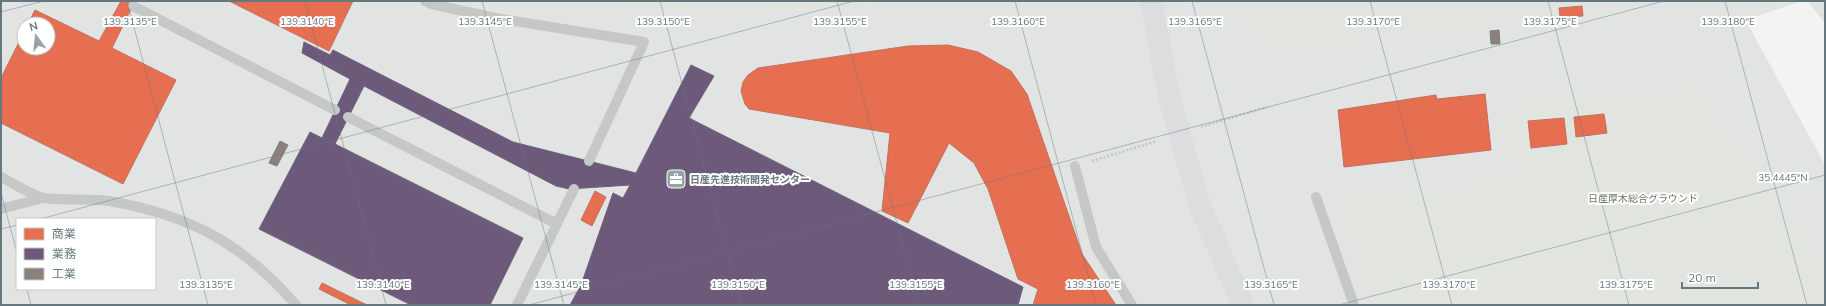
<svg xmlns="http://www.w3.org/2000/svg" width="1826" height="306" font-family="Mulish,'Noto Sans JP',sans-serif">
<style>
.built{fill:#e2e4e3;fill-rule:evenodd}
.green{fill:#e2e5df}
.shops{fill:#e76f51;stroke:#c0725f}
.offices{fill:#6d597a;stroke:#6b627c}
.industry{fill:#8a817c;stroke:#7f7e7d}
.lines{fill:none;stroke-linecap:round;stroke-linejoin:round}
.path{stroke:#c4c5c6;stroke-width:2.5;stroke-dasharray:2 2;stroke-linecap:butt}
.lane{stroke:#c6c8c8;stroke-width:10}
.secondary{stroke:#dcddde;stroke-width:22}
.ticks{fill:none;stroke:#66787f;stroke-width:1;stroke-opacity:0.45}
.labels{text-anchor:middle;stroke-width:4;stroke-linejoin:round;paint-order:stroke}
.poi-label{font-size:10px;font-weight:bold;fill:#66787f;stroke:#fff;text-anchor:start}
.park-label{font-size:10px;fill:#6b7764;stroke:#fff}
.ticks-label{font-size:10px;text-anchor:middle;fill:#66787f;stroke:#fff;stroke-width:4;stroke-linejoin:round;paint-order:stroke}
</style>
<rect width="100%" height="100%" fill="#f3f3f2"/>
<path class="built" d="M1,1H1735L1825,165V305H1ZM24,24H48V48H24ZM17,219H155V289H17Z"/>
<path class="green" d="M627,1H887L720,22Z
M1252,1H1494L1497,25L1258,53Z
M1703,1H1802L1731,25L1707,12Z
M1807,1H1825V23Z
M1695,85L1825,262V305H1368L1337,197L1512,179L1507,104Z
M1825,184V227L1817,210Z"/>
<path class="shops" d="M121,1H135L112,48L176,80L123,184L1,123V78L24,32V48H48V24H28L35,10L99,41Z
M229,1H353L329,51Z
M1582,6L1583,16L1560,17L1559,8Z
M948,45L978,52L1011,71L1027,94L1082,254L1116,305H1033L1038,289L1018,279L988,189L974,163L949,143L908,223L882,211L890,133L749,109L745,104L741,91L743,82L748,75L758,68L908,46Z
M1485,94L1491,150L1344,167L1338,110L1436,95L1437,99Z
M1604,114L1607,133L1576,137L1574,117Z
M1564,118L1567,144L1531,148L1528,121Z
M595,191L606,197L592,226L581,220Z
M322,283L367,305H351L319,289Z"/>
<path class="offices" d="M304,42L330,55L333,50L513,142L636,173L691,65L714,76L689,118L1023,287L1018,305H570L581,285L613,193L623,198L630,185L569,189L556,186L364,86L335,144L523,238L490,305H411L259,229L310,132L322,138L350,79L302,53Z"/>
<path class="industry" d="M1499,30L1500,44H1491L1490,31Z
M280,141L288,145L277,166L269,163Z"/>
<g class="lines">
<path class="path" d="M1201,127L1267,107
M1092,161L1157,141"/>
<path class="lane" d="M425,1L431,4L496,18L644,42L589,161
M133,6L335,110
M348,117L557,224
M1075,166L1096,247L1132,305
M1,177C13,183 33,196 45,198C66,201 88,198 109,201C190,215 242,243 296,305
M1316,197L1354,305
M1,209L43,198
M517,305L574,189"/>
<path class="secondary" d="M1151,1L1170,100L1200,206L1243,305"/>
</g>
<path class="ticks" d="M127,1L208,305M305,1L386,305M482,1L564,305M660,1L741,305M837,1L919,305M1015,1L1096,305M1192,1L1274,305M1370,1L1452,305M1548,1L1629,305M1725,1L1807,305M1,12L44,1M1,193L17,253M40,219L854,1M1,229L17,225M27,289L31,305M529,305L1664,1M1339,305L1825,175"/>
<defs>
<symbol id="office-square" viewBox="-11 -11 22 22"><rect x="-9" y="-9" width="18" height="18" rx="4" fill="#97a3a7" stroke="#fff"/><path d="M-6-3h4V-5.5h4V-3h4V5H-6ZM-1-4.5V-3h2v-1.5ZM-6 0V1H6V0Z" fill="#fff"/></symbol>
</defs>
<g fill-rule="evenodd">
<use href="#office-square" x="665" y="168" width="22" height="22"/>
</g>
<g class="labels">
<g class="poi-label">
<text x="690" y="183">日産先進技術開発センター</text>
</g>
<g class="park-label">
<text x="1643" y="202">日産厚木総合グラウンド</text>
</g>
</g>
<g class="ticks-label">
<text x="130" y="25">139.3135°E</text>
<text x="307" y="25">139.3140°E</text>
<text x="485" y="25">139.3145°E</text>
<text x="663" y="25">139.3150°E</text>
<text x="840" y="25">139.3155°E</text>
<text x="1018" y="25">139.3160°E</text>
<text x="1195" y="25">139.3165°E</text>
<text x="1373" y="25">139.3170°E</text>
<text x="1550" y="25">139.3175°E</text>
<text x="1728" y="25">139.3180°E</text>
<text x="1783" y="181">35.4445°N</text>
<text x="206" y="288">139.3135°E</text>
<text x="383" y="288">139.3140°E</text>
<text x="561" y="288">139.3145°E</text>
<text x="738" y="288">139.3150°E</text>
<text x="916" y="288">139.3155°E</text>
<text x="1093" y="288">139.3160°E</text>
<text x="1271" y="288">139.3165°E</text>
<text x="1449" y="288">139.3170°E</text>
<text x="1626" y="288">139.3175°E</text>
</g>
<rect width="1826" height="306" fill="none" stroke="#66787f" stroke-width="4"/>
<rect x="16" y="218" width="140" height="72" fill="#ffffff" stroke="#c2c9cc"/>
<rect x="24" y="228" width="20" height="12" fill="#e76f51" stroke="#c2c9cc"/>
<text x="52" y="238" font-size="12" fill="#66787f">商業</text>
<rect x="24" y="248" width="20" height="12" fill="#6d597a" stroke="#c2c9cc"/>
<text x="52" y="258" font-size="12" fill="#66787f">業務</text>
<rect x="24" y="268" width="20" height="12" fill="#8a817c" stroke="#c2c9cc"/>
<text x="52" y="278" font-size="12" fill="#66787f">工業</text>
<g transform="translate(36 36) rotate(345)"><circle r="19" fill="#ffffff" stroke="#c2c9cc"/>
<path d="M0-3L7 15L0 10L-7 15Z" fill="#97a3a7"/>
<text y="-6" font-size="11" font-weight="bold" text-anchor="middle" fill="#66787f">N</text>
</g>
<path d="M1682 282v6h76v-6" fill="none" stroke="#66787f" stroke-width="2"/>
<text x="1688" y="282" font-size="12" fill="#66787f" stroke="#ffffff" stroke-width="3" paint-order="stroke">20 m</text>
</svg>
